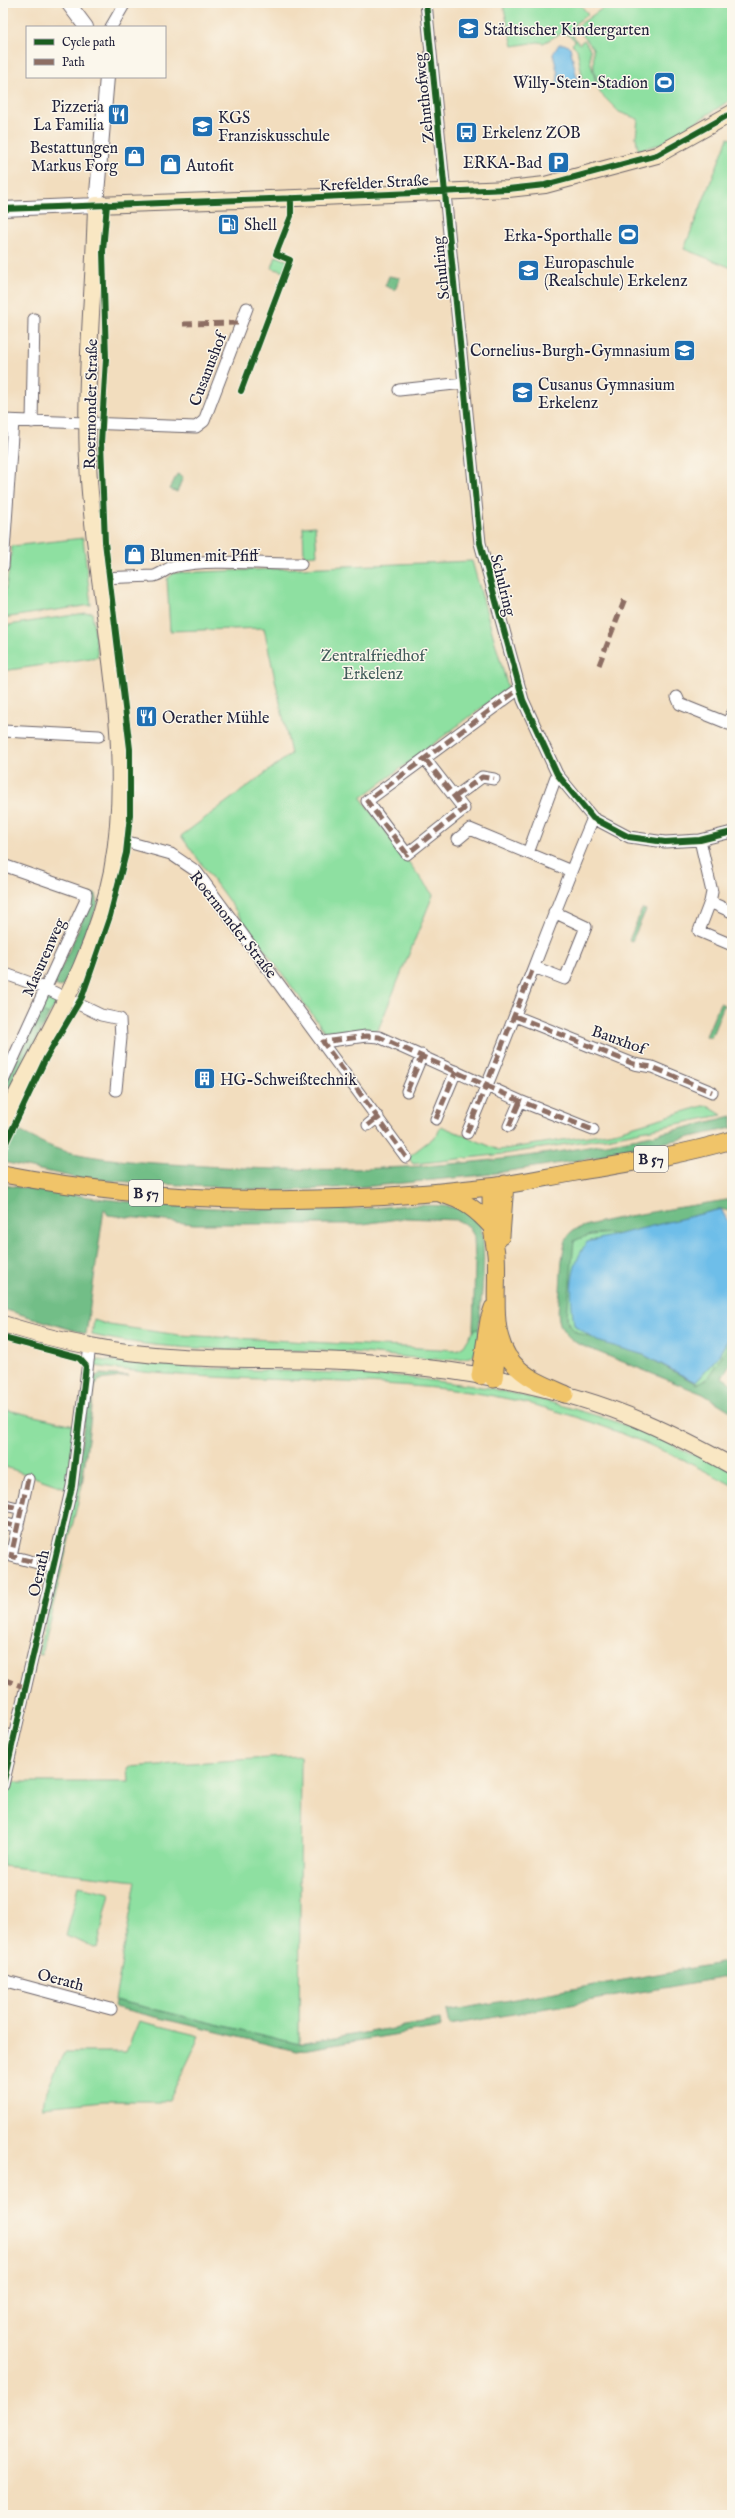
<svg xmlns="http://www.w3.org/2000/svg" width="735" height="2518" font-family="'IM FELL English',serif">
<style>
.green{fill:#8ee0a1;stroke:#58816e}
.forest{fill:#72be87;stroke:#4a7061}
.water{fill:#6ebee9;stroke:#487092}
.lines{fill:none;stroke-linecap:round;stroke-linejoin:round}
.minor-casing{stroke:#6b6369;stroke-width:13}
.tertiary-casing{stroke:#6b6369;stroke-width:16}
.secondary-casing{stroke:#6b6369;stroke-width:18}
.primary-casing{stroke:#6b6369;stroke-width:19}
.minor{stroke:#fff;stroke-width:11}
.tertiary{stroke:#fff;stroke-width:14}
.secondary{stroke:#f9e7c3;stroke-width:16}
.primary{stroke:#f0c469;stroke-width:17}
.quiet{stroke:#8d6e63;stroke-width:5;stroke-dasharray:10 5;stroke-linecap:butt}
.cycleway-casing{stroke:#fbf7ec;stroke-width:8}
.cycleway{stroke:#1b5e20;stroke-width:6}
.labels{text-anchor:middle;stroke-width:3;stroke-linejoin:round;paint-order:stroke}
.shield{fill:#fbf7ec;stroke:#636270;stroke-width:1}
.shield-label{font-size:15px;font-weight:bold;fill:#22223b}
.poi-label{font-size:16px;fill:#22223b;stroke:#fbf7ec;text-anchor:start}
.street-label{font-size:16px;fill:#22223b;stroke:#fbf7ec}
.park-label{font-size:16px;fill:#425b5a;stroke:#fbf7ec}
</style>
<rect width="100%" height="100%" fill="#fbf7ec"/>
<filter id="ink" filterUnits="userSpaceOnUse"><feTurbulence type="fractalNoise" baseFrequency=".025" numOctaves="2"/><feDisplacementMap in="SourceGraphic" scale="8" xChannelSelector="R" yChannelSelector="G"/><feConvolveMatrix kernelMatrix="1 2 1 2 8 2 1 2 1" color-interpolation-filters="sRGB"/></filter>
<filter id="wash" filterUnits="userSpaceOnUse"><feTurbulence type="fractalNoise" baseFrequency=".012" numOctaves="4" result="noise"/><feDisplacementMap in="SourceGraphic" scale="16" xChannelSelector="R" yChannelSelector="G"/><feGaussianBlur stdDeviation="0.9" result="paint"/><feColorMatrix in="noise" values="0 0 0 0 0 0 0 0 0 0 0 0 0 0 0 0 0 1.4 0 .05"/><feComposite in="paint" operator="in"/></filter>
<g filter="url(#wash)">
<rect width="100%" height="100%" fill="#f2ddbe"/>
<path class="green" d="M500,3H579L588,14L573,25L576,26L571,33L579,44L584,40L590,49V60L596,83L584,86L577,49L572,44L575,41C564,26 555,38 543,43L538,42L513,46L503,5Z
M610,3H732V99L661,144L638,150L636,137L638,119L619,112L600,93L594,71L593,48L576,27Z
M728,138L732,139V268L684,249Z
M276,256L289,261L284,272L272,268Z
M315,526L317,555L304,556L303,527Z
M83,538L91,605L3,618C3,594 10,571 12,546Z
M472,561L508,688L361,798L433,895L378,1030L328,1036L181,836L291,754L264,628L170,631L167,579L174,573Z
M92,612L98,657L3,671V626Z
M53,995L58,1000L49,1015L40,1013L48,997Z
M706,1105L722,1115L611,1137L504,1154L413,1164L408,1157L437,1135L441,1126L499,1150L614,1132Z
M610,1233L620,1235L587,1242L574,1325L597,1341C587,1337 575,1334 569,1324C563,1315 572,1255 574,1241L584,1236Z
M94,1320L109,1325L179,1335L457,1350L464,1346L475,1328L479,1329V1344L473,1356C446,1365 381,1353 349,1352C264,1348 175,1354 92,1335Z
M732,1333C732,1350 713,1377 697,1385L695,1382L717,1358Z
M96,1360L200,1368L389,1375L489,1388L546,1401L608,1419L670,1442L681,1450L706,1458L732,1470V1485C652,1442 566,1407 476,1393C350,1375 221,1385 95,1366L93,1364Z
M3,1409L74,1425L68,1489L3,1466Z
M76,1482L82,1485L41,1655L38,1654Z
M301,1756L299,2044L115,2000L136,1881L3,1866V1803L7,1782H129L128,1767Z
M79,1886L110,1893L97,1948L66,1936Z
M139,2021L200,2036L169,2101H103L43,2107L45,2095L64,2052H126Z"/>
<path class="forest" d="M389,276L400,278L395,290L385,286Z
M177,474L183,477L177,492L170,489Z
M90,894H96L98,904L73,969L63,986L59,987L55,985L56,980L83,919Z
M642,909L646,910L632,941L629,940Z
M720,1003L724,1005L711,1038L706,1036Z
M43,1012L49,1015L3,1108V1086L40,1013Z
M732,1116V1128L593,1158L483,1175L373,1186L279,1191L82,1179L3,1162V1146L11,1127C29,1135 49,1148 68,1152C113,1162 159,1163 204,1166C381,1177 560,1162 732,1116Z
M3,1185C56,1192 109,1201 162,1205C227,1210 291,1210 356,1209C383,1208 459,1197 477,1218C490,1234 480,1306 479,1329L473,1330L475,1264L474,1236L468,1226L457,1220L405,1218L363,1224H194L108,1215L104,1209L86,1334L3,1309Z
M732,1199V1212L721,1209L620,1235C604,1232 588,1234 574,1241L567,1317L568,1324L576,1332L644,1355L697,1384L706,1380L732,1340V1361L722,1377L732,1384V1412L703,1394L578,1344C555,1329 557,1316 560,1291C561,1277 561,1241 571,1232C586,1220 705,1204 732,1199Z
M100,1374L129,1376L100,1380L95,1385L82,1485L76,1482L90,1379Z
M732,1961V1976L450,2025L447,2011Z
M115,2000L299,2044L440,2020L441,2027L296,2051L114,2007Z"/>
<path class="water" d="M559,44H564L570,47L579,87L565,90L557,83L558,74L553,54Z
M721,1209L732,1229V1333L717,1358L695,1382L644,1355L597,1341L574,1325C570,1293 568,1270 587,1242Z"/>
</g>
<g filter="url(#ink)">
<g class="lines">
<defs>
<path id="minor" d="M426,3L480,543L523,700L557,774L593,818L629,837L665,842L700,840L732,832
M111,27L125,3
M399,390L464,383
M3,420L196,427L204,421L247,308
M32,422L34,319
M3,566L13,421
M99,578L154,576C162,574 168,567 176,566C216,558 260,565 301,564
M677,697L680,704L732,725
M728,724L732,714
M3,731L99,736
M425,759L464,809L407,854L367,801L519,689
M455,797L482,777L494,779
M117,839L171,854L196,871L406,1157
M458,839L470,829L571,871
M700,840L712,892L710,902L699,931L732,945
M528,853L557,774
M3,865L86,894L85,902L3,1081
M710,902L732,912
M534,967L565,979L586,927L554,912
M3,973L47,989L101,1015L120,1019L121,1038L116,1090
M515,1016L634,1064L652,1067L712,1092
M323,1042L366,1036L379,1037L520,1101L593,1130
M407,1091L422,1055
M436,1119L456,1071
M368,1125L378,1117
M509,1126L520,1101
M467,1133C512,1029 549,922 593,818
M28,1479L11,1556L53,1567
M5,1505L22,1509
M3,1523L18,1527
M3,1785L72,1486L90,1346
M3,1980L111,2009"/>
<path id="tertiary" d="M68,3L86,27
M3,209L96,205L107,77"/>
<path id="secondary" d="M3,1122C43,1037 93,967 112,871C136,742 98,609 89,480C83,389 94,296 96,205L297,198L508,189L545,185L657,155L732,113
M3,1324C32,1333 61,1341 91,1346C184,1365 282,1355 377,1363C467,1370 561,1386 644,1422C674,1435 703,1450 732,1466"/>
<path id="primary" d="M3,1174C163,1205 328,1206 489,1187C518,1184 547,1177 576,1172C629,1163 681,1155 732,1140
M491,1187C491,1200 491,1214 492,1227C493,1236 495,1245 496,1254C499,1287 488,1336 513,1363C527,1379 547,1386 565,1394
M442,1194C464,1200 477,1210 492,1227
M501,1236L505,1184
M480,1376L489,1320L493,1308
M494,1379L498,1337"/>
</defs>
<use href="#minor" class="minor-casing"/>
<use href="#tertiary" class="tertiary-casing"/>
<use href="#secondary" class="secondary-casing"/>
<use href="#primary" class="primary-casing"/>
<use href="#minor" class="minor"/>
<use href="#tertiary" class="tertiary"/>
<use href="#secondary" class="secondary"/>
<use href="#primary" class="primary"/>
<path class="quiet" d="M183,324L241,323
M599,665L626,596
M425,759L464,809L407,854L367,801L519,689
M455,797L482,777L494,779
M515,1016L634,1064L652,1067L712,1092
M407,1091L422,1055
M436,1119L456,1071
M368,1125L378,1117
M509,1126L520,1101
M467,1133L532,971
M406,1157L323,1042L366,1036L379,1037L520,1101L593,1130
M28,1479L11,1556L53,1567
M5,1505L22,1509
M3,1523L18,1527
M3,1679L24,1687"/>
<defs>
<path id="cycleway" d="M426,3L480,543L523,700L557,774L593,818L629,837L665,842L700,840L732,832
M3,209L297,198L508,189L545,185L657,155L732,113
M241,391L290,260L276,254L291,216V198
M3,1149L46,1058L82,997L110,916L126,853L130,815V749L105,542L101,443L106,359L103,251L107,204
M3,1338L79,1358L86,1366L72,1486L3,1785"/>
</defs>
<use href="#cycleway" class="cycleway-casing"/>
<use href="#cycleway" class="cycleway"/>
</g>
</g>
<defs>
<symbol id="school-square" viewBox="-11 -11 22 22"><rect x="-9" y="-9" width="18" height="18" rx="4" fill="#1f6fb2" stroke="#fbf7ec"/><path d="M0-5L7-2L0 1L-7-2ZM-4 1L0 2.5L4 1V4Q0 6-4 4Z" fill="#fff"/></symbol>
<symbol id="stadium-square" viewBox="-11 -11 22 22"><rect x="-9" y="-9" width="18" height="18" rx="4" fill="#1f6fb2" stroke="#fbf7ec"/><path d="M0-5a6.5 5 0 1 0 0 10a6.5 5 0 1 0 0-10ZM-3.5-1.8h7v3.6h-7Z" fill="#fff"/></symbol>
<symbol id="restaurant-square" viewBox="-11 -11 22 22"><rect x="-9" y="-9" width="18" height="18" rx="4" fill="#1f6fb2" stroke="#fbf7ec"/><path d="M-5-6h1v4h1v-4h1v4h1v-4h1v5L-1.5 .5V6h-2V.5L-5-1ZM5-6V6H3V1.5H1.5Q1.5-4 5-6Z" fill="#fff"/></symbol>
<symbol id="bus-square" viewBox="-11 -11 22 22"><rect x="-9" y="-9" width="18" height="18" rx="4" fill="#1f6fb2" stroke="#fbf7ec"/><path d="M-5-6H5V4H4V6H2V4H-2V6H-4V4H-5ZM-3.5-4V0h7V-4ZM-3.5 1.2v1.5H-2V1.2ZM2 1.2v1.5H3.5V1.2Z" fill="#fff"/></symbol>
<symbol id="shop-square" viewBox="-11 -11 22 22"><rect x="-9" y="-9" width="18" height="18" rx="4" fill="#1f6fb2" stroke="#fbf7ec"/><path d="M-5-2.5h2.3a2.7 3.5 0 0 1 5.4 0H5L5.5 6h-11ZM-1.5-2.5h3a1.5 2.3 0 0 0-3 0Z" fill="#fff"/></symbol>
<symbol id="parking-square" viewBox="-11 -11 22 22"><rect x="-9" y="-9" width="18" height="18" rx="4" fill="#1f6fb2" stroke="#fbf7ec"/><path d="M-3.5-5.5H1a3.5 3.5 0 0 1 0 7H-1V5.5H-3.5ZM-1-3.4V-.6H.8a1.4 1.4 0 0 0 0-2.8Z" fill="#fff"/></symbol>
<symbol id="fuel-square" viewBox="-11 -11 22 22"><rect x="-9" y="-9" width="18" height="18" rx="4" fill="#1f6fb2" stroke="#fbf7ec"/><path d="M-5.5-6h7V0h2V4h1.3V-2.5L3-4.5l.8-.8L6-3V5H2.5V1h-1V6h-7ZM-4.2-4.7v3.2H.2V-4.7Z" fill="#fff"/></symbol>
<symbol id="building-square" viewBox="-11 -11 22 22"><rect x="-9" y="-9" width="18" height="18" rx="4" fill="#1f6fb2" stroke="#fbf7ec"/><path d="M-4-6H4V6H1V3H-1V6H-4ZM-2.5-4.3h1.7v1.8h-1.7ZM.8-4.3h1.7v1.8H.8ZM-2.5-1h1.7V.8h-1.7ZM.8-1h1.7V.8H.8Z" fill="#fff"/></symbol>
</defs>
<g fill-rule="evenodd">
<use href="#school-square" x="456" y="16" width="25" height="25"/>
<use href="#stadium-square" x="652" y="70" width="25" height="25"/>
<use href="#restaurant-square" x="106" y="102" width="25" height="25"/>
<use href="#school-square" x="190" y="114" width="25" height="25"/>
<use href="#bus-square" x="454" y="120" width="25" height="25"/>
<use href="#shop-square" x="122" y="144" width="25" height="25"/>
<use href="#parking-square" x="546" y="150" width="25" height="25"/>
<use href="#shop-square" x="158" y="152" width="25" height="25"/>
<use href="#fuel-square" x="216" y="212" width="25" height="25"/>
<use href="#stadium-square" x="616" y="222" width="25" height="25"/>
<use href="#school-square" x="516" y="258" width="25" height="25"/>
<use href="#school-square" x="672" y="338" width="25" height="25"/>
<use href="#school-square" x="510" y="380" width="25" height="25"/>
<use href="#shop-square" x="122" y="542" width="25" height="25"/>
<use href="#restaurant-square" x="134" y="704" width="25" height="25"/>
<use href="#building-square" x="192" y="1066" width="25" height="25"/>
</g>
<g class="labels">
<g class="shield">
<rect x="634" y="1146" width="34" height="26" rx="3"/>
<rect x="129" y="1180" width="34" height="26" rx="3"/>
</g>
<g class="shield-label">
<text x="651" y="1164">B 57</text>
<text x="146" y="1198">B 57</text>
</g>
<g class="poi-label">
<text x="484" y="35">Städtischer Kindergarten</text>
<text x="648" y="88" text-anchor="end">Willy-Stein-Stadion</text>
<text x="104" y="112" text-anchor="end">Pizzeria<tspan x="104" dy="18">La Familia</tspan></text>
<text x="218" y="123">KGS<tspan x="218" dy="18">Franziskusschule</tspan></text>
<text x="482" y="138">Erkelenz ZOB</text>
<text x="118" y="153" text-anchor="end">Bestattungen<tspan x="118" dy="18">Markus Forg</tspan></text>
<text x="542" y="168" text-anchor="end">ERKA-Bad</text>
<text x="186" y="171">Autofit</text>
<text x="244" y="230">Shell</text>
<text x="612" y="241" text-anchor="end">Erka-Sporthalle</text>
<text x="544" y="268">Europaschule<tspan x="544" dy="18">(Realschule) Erkelenz</tspan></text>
<text x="670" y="356" text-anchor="end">Cornelius-Burgh-Gymnasium</text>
<text x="538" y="390">Cusanus Gymnasium<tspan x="538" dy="18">Erkelenz</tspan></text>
<text x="150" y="561">Blumen mit Pfiff</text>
<text x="162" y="723">Oerather Mühle</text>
<text x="220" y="1085">HG-Schweißtechnik</text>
</g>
<g class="street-label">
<text transform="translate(423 98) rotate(-96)" y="6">Zehnthofweg</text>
<text transform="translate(374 182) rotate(-3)" y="6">Krefelder Straße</text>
<text transform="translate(440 268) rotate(-96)" y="6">Schulring</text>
<text transform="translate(207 369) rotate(-69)" y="6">Cusanushof</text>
<text transform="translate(90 404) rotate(-89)" y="6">Roermonder Straße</text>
<text transform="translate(504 585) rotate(76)" y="6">Schulring</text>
<text transform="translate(234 924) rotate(52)" y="6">Roermonder Straße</text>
<text transform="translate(43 957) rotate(-66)" y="6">Masurenweg</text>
<text transform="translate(619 1039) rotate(20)" y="6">Bauxhof</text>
<text transform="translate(38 1573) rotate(-77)" y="6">Oerath</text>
<text transform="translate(61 1979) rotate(15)" y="6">Oerath</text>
</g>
<g class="park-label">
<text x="373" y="661">Zentralfriedhof<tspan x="373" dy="18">Erkelenz</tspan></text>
</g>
</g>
<rect width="735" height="2518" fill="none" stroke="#fbf7ec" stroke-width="16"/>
<rect x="26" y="26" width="140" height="52" fill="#fbf7ec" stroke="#a4a2a5"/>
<rect x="34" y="39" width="20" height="6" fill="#1b5e20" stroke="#a4a2a5"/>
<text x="62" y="46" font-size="12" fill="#22223b">Cycle path</text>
<rect x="34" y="59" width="20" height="6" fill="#8d6e63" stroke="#a4a2a5"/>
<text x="62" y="66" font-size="12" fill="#22223b">Path</text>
</svg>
